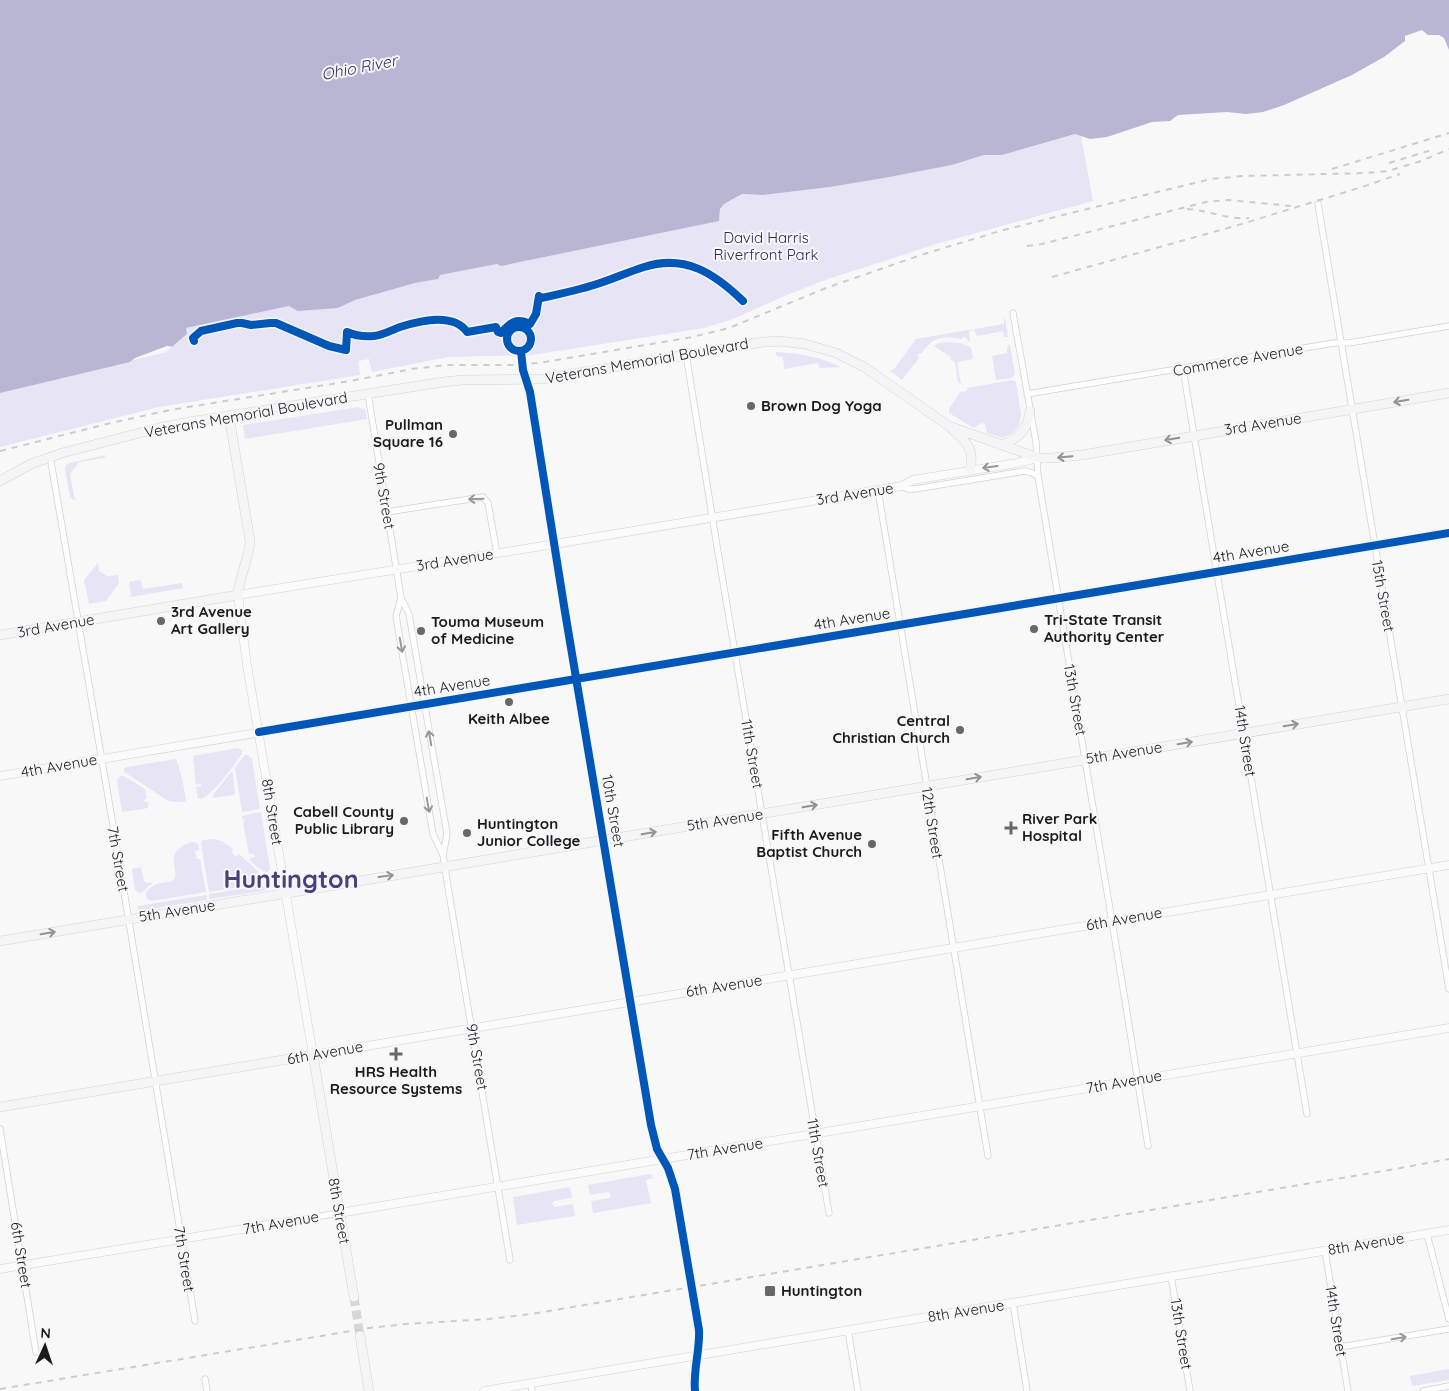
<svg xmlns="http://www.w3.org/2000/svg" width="1449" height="1391" font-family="Quicksand,sans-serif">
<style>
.green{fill:#e6e4f5}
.water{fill:#b9b6d3}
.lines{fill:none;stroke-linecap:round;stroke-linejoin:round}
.secondary-tunnel{stroke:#d7d7d8;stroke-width:8;stroke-dasharray:8 4;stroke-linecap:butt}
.primary-tunnel{stroke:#d7d7d8;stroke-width:9;stroke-dasharray:9 4.5;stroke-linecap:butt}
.street-casing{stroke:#d2d2d3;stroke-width:7}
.secondary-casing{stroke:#d2d2d3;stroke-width:9}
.primary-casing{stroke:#d4d4d4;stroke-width:10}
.street{stroke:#fefefe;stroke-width:5.5}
.secondary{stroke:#fafafb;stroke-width:8}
.primary{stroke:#f5f5f8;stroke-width:9}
.rail{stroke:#cccccd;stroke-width:2;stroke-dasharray:6 6;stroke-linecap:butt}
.cycleway-casing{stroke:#f7f7fa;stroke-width:11}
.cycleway{stroke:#0057b8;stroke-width:8}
.oneway{stroke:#939395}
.oneway2{stroke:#969697}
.oneway3{stroke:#989898}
.poi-dot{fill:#686869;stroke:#f7f7fa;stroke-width:2}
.labels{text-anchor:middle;stroke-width:4;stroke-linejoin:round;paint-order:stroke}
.park-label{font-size:15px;fill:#31265b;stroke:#f7f7fa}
.street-label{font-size:15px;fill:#1b1b1c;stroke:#f7f7fa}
.poi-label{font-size:15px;font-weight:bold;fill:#1b1b1c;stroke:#f7f7fa;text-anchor:start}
.water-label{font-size:16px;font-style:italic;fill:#382d63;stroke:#f7f7fa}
.town-label{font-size:25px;font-weight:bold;fill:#4b3f7c;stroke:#f7f7fa}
</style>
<rect width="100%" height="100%" fill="#f8f8f9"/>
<path class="green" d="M1075,134L1081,136L1093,201L936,244L894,258L828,279L787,295L733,319L704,328L532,355L448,357L372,372L369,359L358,361L360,375L159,407L0,447V393L166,352L187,335L186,328L289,306L338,308L355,300L415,283L437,279L440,275L498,264L501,266L719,221L720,209L724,204L742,194L763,195L830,187L884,178L952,165L984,155H1002Z
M1005,318L1008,337H1004L1003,331L977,336L974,330L969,331L970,342L967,340V338L963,337L962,339C940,336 934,336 921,354L919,353L917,356L919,358L902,380L890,371L895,368L916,339L1004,324V319Z
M946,342L960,343L971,347L973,359L957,362L961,384L958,382L955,362L950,359L951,357L934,346L938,343Z
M1008,345H1010L1015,374L1012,378L996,380L992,356L1007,353V348Z
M775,352C798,353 820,357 841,367L821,368H819L818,363L784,369L783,357L777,356Z
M1013,380L1016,382L1021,415L1019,426L1014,432L1003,438L987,433L985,424L981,423L974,428L949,413V409L960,392L967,391V388Z
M359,407L362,409L365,408L367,419L245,439L243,425Z
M106,455L104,458L79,462L70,474L75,501L70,497L65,469L66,465L70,463Z
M98,563L99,571L107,576L118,575L119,583L106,601L89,604L84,580Z
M140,580L141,581L143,589L182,583L183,588L131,597L129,582Z
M238,748L242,750V754C233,765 212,799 198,799L196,787L201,786V783L196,785L193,756Z
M245,755H248L252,759L260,809L242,812L235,768Z
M176,759C181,772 184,786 186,801L185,802H173L167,800L124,772V768L127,767Z
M230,773L231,772L233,774L235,793L233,795L213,798V795Z
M120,776H124L145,789L147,798L144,800L145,802H148V808L122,812L117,780Z
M261,812L270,868L269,871L266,872L258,868L250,860V858L255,857L254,854H249L243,822L245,821V819L243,820L242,816Z
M213,839L222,841L233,849L232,853L236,857L239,854L261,874L262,877L261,882L257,884L209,892L201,843L203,840Z
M194,842L198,844L199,850L195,851L197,859H200L206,892L151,901L147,899L146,893C156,878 168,886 174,879C177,874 174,868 174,863C172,851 183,843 194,842Z
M141,867L144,881L148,883L153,882L142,892L139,893L135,890L132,869Z
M268,885L269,888L263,891L210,899L209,894Z
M206,895L207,900L138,911V906Z
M650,1174L652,1175L653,1178L646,1180L651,1203L593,1213L591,1201L609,1198L611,1195L608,1192L590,1195L588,1185Z
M570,1187L572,1198L554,1201L552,1204L555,1207L573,1204L575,1216L517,1225L513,1197Z
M1449,1369V1380L1412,1386L1410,1376Z"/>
<path class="water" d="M0,0H1449V50L1444,38L1439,35H1428L1422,30L1405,36V41L1384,57L1352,75L1284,105L1263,112L1246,114L1227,112L1178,115L1170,121L1152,122L1107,137L1090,139L1075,134L1002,155H984L952,165L884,178L830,187L763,195L742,194L724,204L720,209L719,221L501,266L497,264L440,275L438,279L415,283L355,300L338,308L298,311L289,306L186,328L187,334L172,347L170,346H167L135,358L130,362L0,393Z"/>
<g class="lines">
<path class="secondary-tunnel" d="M684,1243L693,1295"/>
<path class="primary-tunnel" d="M354,1297L360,1336"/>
<defs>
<path id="street" d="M1318,204L1449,989
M1013,313L1036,442L1038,476L1125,1000L1148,1146
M686,354L715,534L829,1213
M1183,369L1307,1114
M368,394L401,598L409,614L447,834L443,855L447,881L510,1260
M1027,394L1334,343H1349L1449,326
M50,456L115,837L195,1321
M902,486L908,489H915L1025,471L1032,473L1038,476
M878,490L988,1156
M387,512L483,497L488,503L497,554
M401,598L396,616L400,640L433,834L443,855
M0,1129L36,1352
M297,1220L339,1213
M1427,1234L1449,1319
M1325,1251L1348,1391
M1171,1276L1190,1391
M1013,1303L1027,1391
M848,1330L858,1391
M1340,1347L1449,1329
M205,1379L207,1391
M531,1383L532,1391
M1423,1391L1449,1386"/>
<path id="secondary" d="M526,380L530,392L565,612L651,1125L657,1149L668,1168L673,1180L684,1243
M1038,458L1017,463L913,480L902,486L555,544L238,595L247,665L313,1055L1449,865
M0,776L1449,533
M339,1213L1449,1028
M0,1269L297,1220
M693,1295L699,1337L694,1375L695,1391
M484,1391L1449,1230"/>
<path id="primary" d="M951,428C966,442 975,447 970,470
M1000,445C1018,440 1028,430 1030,411
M0,481L31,464L62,453L159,428L189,422L443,382L463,380L543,379L764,342L779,341L805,344L836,353L864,367L949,426L1038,458H1052L1082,455L1449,393
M0,635L238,595C239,576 249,560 250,541L229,416
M0,941L1449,699
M0,1107L313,1055L354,1297
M360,1336L369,1391"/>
</defs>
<use href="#street" class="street-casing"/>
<use href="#secondary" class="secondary-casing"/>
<use href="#primary" class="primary-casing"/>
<use href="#street" class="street"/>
<use href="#secondary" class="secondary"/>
<use href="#primary" class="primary"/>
<path class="rail" d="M1389,163L1432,150
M1332,169L1449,133
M1187,209C1208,210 1228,220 1249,218
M1027,246L1042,244L1206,202L1229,200L1291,206
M1052,277L1235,226L1362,187L1400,174
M0,451L111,423L170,410L350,381L412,369L446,365H512L539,363L692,337L729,328L826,288L921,255L1000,231L1079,211L1211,179L1243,176L1367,173L1388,171L1421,161L1449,149
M0,1389L369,1328L406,1324L489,1319L531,1314L1395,1169L1449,1159"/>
<defs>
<path id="cycleway" d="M507 339a12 12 0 1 1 24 0a12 12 0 1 1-24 0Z
M194,341L193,338L201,331L237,323H242L251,325L270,323H276L329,346L346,350L347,332C356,336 364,337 374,336C383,335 392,330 400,327C419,321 453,312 467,332L496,327L498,332L501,333C510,323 516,317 530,324L536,314L539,296L541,298C560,294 579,290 597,284C613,279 628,272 644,267C685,254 714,273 743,301
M521,351L523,370L530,392L565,612L651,1125L657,1149L668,1168L675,1189L699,1330C700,1351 693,1370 695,1391
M259,732L1449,533"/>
</defs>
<use href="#cycleway" class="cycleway-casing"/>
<use href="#cycleway" class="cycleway"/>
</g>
<defs><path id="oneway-shaft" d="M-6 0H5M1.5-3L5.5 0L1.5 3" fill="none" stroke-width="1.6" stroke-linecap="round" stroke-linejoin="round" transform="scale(1.25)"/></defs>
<g class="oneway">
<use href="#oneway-shaft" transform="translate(1401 401) rotate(171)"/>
<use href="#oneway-shaft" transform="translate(1172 439) rotate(170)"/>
<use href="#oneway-shaft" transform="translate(1065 457) rotate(175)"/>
<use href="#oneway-shaft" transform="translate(1291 725) rotate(-9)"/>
<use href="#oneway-shaft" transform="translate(1185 743) rotate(-9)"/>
<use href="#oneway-shaft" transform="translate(974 778) rotate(-9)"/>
<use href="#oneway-shaft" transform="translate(810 806) rotate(-10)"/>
<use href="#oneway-shaft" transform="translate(649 833) rotate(-10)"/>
<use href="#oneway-shaft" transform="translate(386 876) rotate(-8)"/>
<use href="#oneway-shaft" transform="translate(48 933) rotate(-10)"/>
</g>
<use class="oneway2" href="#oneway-shaft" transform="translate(990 467) rotate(172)"/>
<g class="oneway3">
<use href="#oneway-shaft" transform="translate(476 499) rotate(178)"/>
<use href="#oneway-shaft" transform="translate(401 645) rotate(80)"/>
<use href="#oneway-shaft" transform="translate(430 738) rotate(-100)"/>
<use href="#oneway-shaft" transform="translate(428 805) rotate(80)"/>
<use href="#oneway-shaft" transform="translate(1399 1338) rotate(-10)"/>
</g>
<g class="poi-dot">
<circle cx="751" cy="406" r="5"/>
<circle cx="453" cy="434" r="5"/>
<circle cx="161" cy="621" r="5"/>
<circle cx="1034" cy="629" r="5"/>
<circle cx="421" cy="631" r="5"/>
<circle cx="509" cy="702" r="5"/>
<circle cx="960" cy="730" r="5"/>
<circle cx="404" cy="821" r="5"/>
<path d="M1008.5 820.5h5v5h5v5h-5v5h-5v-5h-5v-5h5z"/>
<circle cx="467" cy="833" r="5"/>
<circle cx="872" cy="844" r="5"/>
<path d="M393.5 1046.5h5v5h5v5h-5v5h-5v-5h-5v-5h5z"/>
<rect x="764" y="1285" width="12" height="12" rx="2.5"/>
</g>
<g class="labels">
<g class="park-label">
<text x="766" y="243">David Harris<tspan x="766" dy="17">Riverfront Park</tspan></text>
</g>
<g class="street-label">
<text transform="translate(1238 360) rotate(-10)" y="5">Commerce Avenue</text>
<text transform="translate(647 361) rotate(-10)" y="5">Veterans Memorial Boulevard</text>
<text transform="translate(246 415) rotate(-10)" y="5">Veterans Memorial Boulevard</text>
<text transform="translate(1263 424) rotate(-9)" y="5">3rd Avenue</text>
<text transform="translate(855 494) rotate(-9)" y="5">3rd Avenue</text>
<text transform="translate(384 496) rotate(80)" y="5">9th Street</text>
<text transform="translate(1251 552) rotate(-9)" y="5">4th Avenue</text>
<text transform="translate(455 560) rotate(-9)" y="5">3rd Avenue</text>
<text transform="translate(1383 596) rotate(80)" y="5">15th Street</text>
<text transform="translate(852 619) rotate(-9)" y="5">4th Avenue</text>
<text transform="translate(56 626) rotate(-10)" y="5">3rd Avenue</text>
<text transform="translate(452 686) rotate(-9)" y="5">4th Avenue</text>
<text transform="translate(1075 700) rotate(80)" y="5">13th Street</text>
<text transform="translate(1245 741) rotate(81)" y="5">14th Street</text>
<text transform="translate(1124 753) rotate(-9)" y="5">5th Avenue</text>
<text transform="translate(752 754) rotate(80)" y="5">11th Street</text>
<text transform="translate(59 766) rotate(-10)" y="5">4th Avenue</text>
<text transform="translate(613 811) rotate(80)" y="5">10th Street</text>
<text transform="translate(272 812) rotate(81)" y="5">8th Street</text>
<text transform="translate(725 820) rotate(-9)" y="5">5th Avenue</text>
<text transform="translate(932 823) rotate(81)" y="5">12th Street</text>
<text transform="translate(118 859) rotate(80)" y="5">7th Street</text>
<text transform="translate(177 911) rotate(-9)" y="5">5th Avenue</text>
<text transform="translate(1124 919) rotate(-10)" y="5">6th Avenue</text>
<text transform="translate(724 986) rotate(-9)" y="5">6th Avenue</text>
<text transform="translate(325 1053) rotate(-10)" y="5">6th Avenue</text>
<text transform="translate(477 1057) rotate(80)" y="5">9th Street</text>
<text transform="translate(1124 1082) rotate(-10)" y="5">7th Avenue</text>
<text transform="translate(725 1149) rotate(-9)" y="5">7th Avenue</text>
<text transform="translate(818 1153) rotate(80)" y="5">11th Street</text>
<text transform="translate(339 1211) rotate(80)" y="5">8th Street</text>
<text transform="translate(281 1223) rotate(-10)" y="5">7th Avenue</text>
<text transform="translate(1366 1244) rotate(-9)" y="5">8th Avenue</text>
<text transform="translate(21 1255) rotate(81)" y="5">6th Street</text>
<text transform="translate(184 1259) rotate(81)" y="5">7th Street</text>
<text transform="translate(966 1311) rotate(-9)" y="5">8th Avenue</text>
<text transform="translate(1336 1321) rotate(81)" y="5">14th Street</text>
<text transform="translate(1181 1334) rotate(81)" y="5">13th Street</text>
</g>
<g class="poi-label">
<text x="761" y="411">Brown Dog Yoga</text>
<text x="443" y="430" text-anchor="end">Pullman<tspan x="443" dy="17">Square 16</tspan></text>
<text x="171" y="617">3rd Avenue<tspan x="171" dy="17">Art Gallery</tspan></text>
<text x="1044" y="625">Tri-State Transit<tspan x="1044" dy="17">Authority Center</tspan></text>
<text x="431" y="627">Touma Museum<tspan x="431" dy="17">of Medicine</tspan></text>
<text x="509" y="724" text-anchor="middle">Keith Albee</text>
<text x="950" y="726" text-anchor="end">Central<tspan x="950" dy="17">Christian Church</tspan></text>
<text x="394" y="817" text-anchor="end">Cabell County<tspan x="394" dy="17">Public Library</tspan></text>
<text x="1022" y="824">River Park<tspan x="1022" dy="17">Hospital</tspan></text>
<text x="477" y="829">Huntington<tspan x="477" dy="17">Junior College</tspan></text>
<text x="862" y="840" text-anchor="end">Fifth Avenue<tspan x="862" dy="17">Baptist Church</tspan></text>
<text x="396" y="1077" text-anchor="middle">HRS Health<tspan x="396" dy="17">Resource Systems</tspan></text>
<text x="781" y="1296">Huntington</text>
</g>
<g class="water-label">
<text transform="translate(359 67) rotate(-11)" y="6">Ohio River</text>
</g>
<g class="town-label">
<text x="291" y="888">Huntington</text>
</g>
</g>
<g transform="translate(45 1346) rotate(3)" stroke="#f7f7fa" stroke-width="4" paint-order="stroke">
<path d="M0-4L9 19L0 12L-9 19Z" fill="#1b1b1c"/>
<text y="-8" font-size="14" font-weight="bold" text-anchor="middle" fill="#1b1b1c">N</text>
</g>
</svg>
